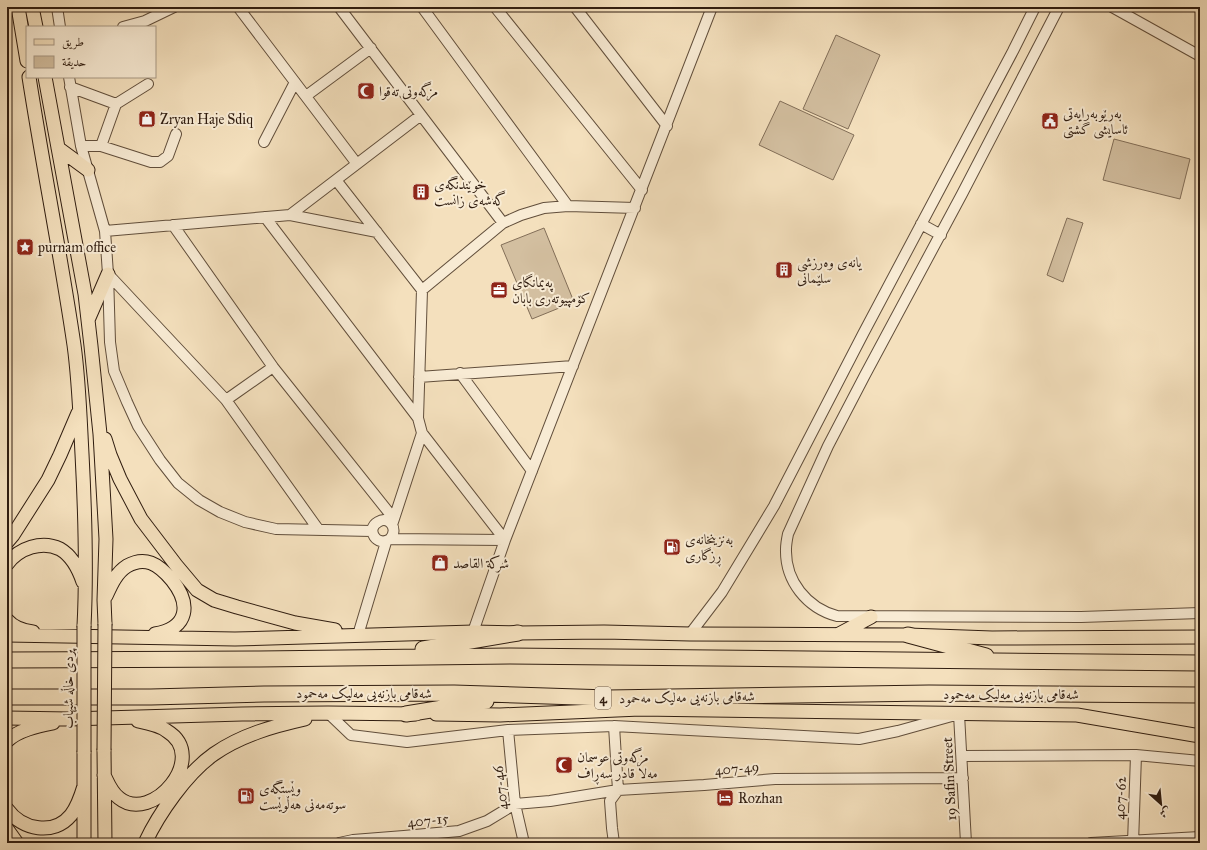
<svg xmlns="http://www.w3.org/2000/svg" width="1207" height="850" font-family="'IM FELL Great Primer',Amiri,serif">
<style>
.green{fill:#d3bfa0;stroke:#826e58}
.lines{fill:none;stroke-linecap:round;stroke-linejoin:round}
.minor-casing{stroke:#614e3b;stroke-width:12}
.major-casing{stroke:#301d10;stroke-width:15}
.highway-casing{stroke:#301d10;stroke-width:17}
.minor{stroke:#f8ebd4;stroke-width:10}
.major{stroke:#f4e0bd;stroke-width:13}
.highway{stroke:#f4e0bd;stroke-width:15}
.major-bridge-casing{stroke:#301d10;stroke-width:15;stroke-linecap:butt}
.major-bridge{stroke:#f4e0bd;stroke-width:13}
.labels{text-anchor:middle;stroke-width:4;stroke-linejoin:round;paint-order:stroke}
.shield{fill:#f8ebd4;stroke:#6c5b4b;stroke-width:1}
.shield-label{font-size:13px;font-weight:bold;fill:#301d10}
.poi-label{font-size:14px;fill:#301d10;stroke:#f8ebd4;text-anchor:start}
.street-label{font-size:14px;fill:#301d10;stroke:#f8ebd4}
</style>
<rect width="100%" height="100%" fill="#f4e0bd"/>
<filter id="stains"><feTurbulence type="fractalNoise" baseFrequency=".005" numOctaves="4"/><feColorMatrix values="0 0 0 0 .2 0 0 0 0 .09 0 0 0 0 .02 0 0 0 .5 -.17"/></filter>
<radialGradient id="worn" r=".72"><stop offset=".6" stop-color="#630" stop-opacity="0"/><stop offset="1" stop-color="#630" stop-opacity=".3"/></radialGradient>
<path class="green" d="M836,35L880,55L848,129L803,109Z
M780,101L854,135L833,180L759,145Z
M1114,139L1190,159L1180,199L1103,180Z
M1067,218L1083,223L1063,282L1047,275Z
M544,228L574,302L532,319L501,245Z"/>
<g class="lines">
<defs>
<path id="minor" d="M57,7L60,27
M238,7L357,164
M339,7L503,223
M422,7L568,206
M495,7L642,190
M575,7L667,126
M1059,7L962,194L865,375L828,446L788,534C787,539 786,544 786,549C785,581 807,608 837,616L1081,617L1200,613
M1112,7L1200,56
M123,27L145,21L174,7
M69,77L81,146L105,231L108,274L110,342L114,371L127,402L138,426L160,460L178,483L199,500L220,512L245,522L276,529L372,531
M70,87L116,104
M306,96L371,48
M264,142L295,82
M81,146H101L151,162H160L168,156L176,134
M101,146L116,104L148,84
M336,180L422,290L418,418L422,433L392,525
M290,215L421,115
M265,217L418,418
M921,224L941,235
M173,225L273,367L394,519
M105,231L290,215L377,232
M108,274L226,400L318,529
M422,290L503,223L521,215L544,208L568,206L635,208
M460,373L532,471
M419,377L573,366
M226,400L273,367
M422,433L505,540
M390,539C399,529 389,515 378,522C365,529 377,548 390,539L505,540
M473,632L505,540L712,7
M690,634L722,592L774,506L863,334L1013,51L1035,7
M358,635L386,542
M328,713L351,735L407,742L508,730L614,726L859,739L898,731L959,714L966,843
M614,726L618,790L610,801L612,828L614,843
M508,730L515,804L524,843
M962,756L1136,755L1200,761
M339,843L353,840L404,836L459,831L487,821L515,804L550,801L618,790L704,785L775,779L963,778
M1091,843L1200,837
M1133,843L1136,755"/>
<path id="major" d="M18,7L27,61
M32,7L36,27
M29,77C43,167 61,256 74,345C79,381 80,417 82,454C85,511 87,568 84,626
M45,77L85,294L91,346L100,434L106,539L104,600L105,624
M58,148L88,170
M88,320L108,274
M105,439L110,455L120,479L141,519L176,565L197,590L214,600L237,607L295,623L335,630
M7,542L13,535L48,480L60,455L78,413
M7,564C19,548 42,540 60,549C72,556 79,570 83,582
M106,596C111,585 116,573 127,566C134,562 143,560 151,563C159,566 166,573 172,580C191,604 189,628 155,634
M7,620C13,627 24,631 33,632
M839,634L871,617
M7,635L235,639L473,632L518,633L604,632L690,634L908,635L992,638L1200,637
M436,714L500,715L640,709L1077,715L1200,736
M7,718L70,719L242,714L328,713L416,714
M7,741C18,730 38,726 53,723
M104,750L105,843
M104,775C108,783 111,792 119,798C152,825 210,757 167,731C159,725 148,723 138,721
M7,809C22,830 54,836 71,815C78,806 81,796 84,786
M7,829L17,843
M84,843V752
M145,843C159,813 187,773 214,754C241,735 274,726 305,719"/>
<path id="highway" d="M908,635L986,656
M423,649L518,633
M7,660L259,659L510,656L1200,663
M7,697H151L264,694L454,693L608,698L929,693L1200,695
M406,714L486,701"/>
</defs>
<use href="#minor" class="minor-casing"/>
<use href="#major" class="major-casing"/>
<use href="#highway" class="highway-casing"/>
<use href="#minor" class="minor"/>
<use href="#major" class="major"/>
<use href="#highway" class="highway"/>
<defs>
<path id="major-bridge" d="M84,626V752
M104,750L105,624"/>
</defs>
<use href="#major-bridge" class="major-bridge-casing"/>
<use href="#major-bridge" class="major-bridge"/>
</g>
<defs>
<symbol id="mosque-square" viewBox="-11 -11 22 22"><rect x="-9" y="-9" width="18" height="18" rx="4" fill="#8f2418" stroke="#f8ebd4"/><path d="M3.5-4.9A6 6 0 1 0 3.5 4.9A5 5 0 1 1 3.5-4.9Z" fill="#fff"/></symbol>
<symbol id="shop-square" viewBox="-11 -11 22 22"><rect x="-9" y="-9" width="18" height="18" rx="4" fill="#8f2418" stroke="#f8ebd4"/><path d="M-5-2.5h2.3a2.7 3.5 0 0 1 5.4 0H5L5.5 6h-11ZM-1.5-2.5h3a1.5 2.3 0 0 0-3 0Z" fill="#fff"/></symbol>
<symbol id="civic-square" viewBox="-11 -11 22 22"><rect x="-9" y="-9" width="18" height="18" rx="4" fill="#8f2418" stroke="#f8ebd4"/><path d="M-.6-6.5H3V-4.5H.6V-3L4-1V1h2V6H-6V1h2V-1L-.6-3ZM-1.2 2.5V6h2.4V2.5Z" fill="#fff"/></symbol>
<symbol id="building-square" viewBox="-11 -11 22 22"><rect x="-9" y="-9" width="18" height="18" rx="4" fill="#8f2418" stroke="#f8ebd4"/><path d="M-4-6H4V6H1V3H-1V6H-4ZM-2.5-4.3h1.7v1.8h-1.7ZM.8-4.3h1.7v1.8H.8ZM-2.5-1h1.7V.8h-1.7ZM.8-1h1.7V.8H.8Z" fill="#fff"/></symbol>
<symbol id="sight-square" viewBox="-11 -11 22 22"><rect x="-9" y="-9" width="18" height="18" rx="4" fill="#8f2418" stroke="#f8ebd4"/><path d="M0-6L1.8-2.2L6-1.7L2.9 1.2L3.7 5.4L0 3.3L-3.7 5.4L-2.9 1.2L-6-1.7L-1.8-2.2Z" fill="#fff"/></symbol>
<symbol id="office-square" viewBox="-11 -11 22 22"><rect x="-9" y="-9" width="18" height="18" rx="4" fill="#8f2418" stroke="#f8ebd4"/><path d="M-6-3h4V-5.5h4V-3h4V5H-6ZM-1-4.5V-3h2v-1.5ZM-6 0V1H6V0Z" fill="#fff"/></symbol>
<symbol id="fuel-square" viewBox="-11 -11 22 22"><rect x="-9" y="-9" width="18" height="18" rx="4" fill="#8f2418" stroke="#f8ebd4"/><path d="M-5.5-6h7V0h2V4h1.3V-2.5L3-4.5l.8-.8L6-3V5H2.5V1h-1V6h-7ZM-4.2-4.7v3.2H.2V-4.7Z" fill="#fff"/></symbol>
<symbol id="hotel-square" viewBox="-11 -11 22 22"><rect x="-9" y="-9" width="18" height="18" rx="4" fill="#8f2418" stroke="#f8ebd4"/><path d="M-6-4.5h1.5V1H6V5H4.5V3h-9V5H-6ZM-4 0a1.8 1.8 0 1 1 3.6 0ZM.5 0V-2.5h3Q6-2.5 6 0Z" fill="#fff"/></symbol>
</defs>
<g fill-rule="evenodd">
<use href="#mosque-square" x="356" y="81" width="20" height="20"/>
<use href="#shop-square" x="137" y="109" width="20" height="20"/>
<use href="#civic-square" x="1040" y="111" width="20" height="20"/>
<use href="#building-square" x="411" y="182" width="20" height="20"/>
<use href="#sight-square" x="15" y="237" width="20" height="20"/>
<use href="#building-square" x="774" y="260" width="20" height="20"/>
<use href="#office-square" x="489" y="280" width="20" height="20"/>
<use href="#fuel-square" x="662" y="537" width="20" height="20"/>
<use href="#shop-square" x="430" y="553" width="20" height="20"/>
<use href="#mosque-square" x="554" y="755" width="20" height="20"/>
<use href="#fuel-square" x="236" y="786" width="20" height="20"/>
<use href="#hotel-square" x="715" y="788" width="20" height="20"/>
</g>
<g class="labels">
<rect class="shield" x="595" y="687" width="16" height="22" rx="3"/>
<g class="shield-label">
<text x="603" y="703">4</text>
</g>
<g class="poi-label">
<text x="379" y="96">مزگەوتی تەقوا</text>
<text x="1063" y="118">بەڕێوبەرایەتی<tspan x="1063" dy="16">ئاسایشی گشتی</tspan></text>
<text x="160" y="124">Zryan Haje Sdiq</text>
<text x="434" y="189">خوێندنگەی<tspan x="434" dy="16">گەشەی زانست</tspan></text>
<text x="38" y="252">purnam office</text>
<text x="797" y="267">یانەی وەرزشی<tspan x="797" dy="16">سلێمانی</tspan></text>
<text x="512" y="287">پەیمانگای<tspan x="512" dy="16">کۆمپیوتەری بابان</tspan></text>
<text x="685" y="544">بەنزینخانەی<tspan x="685" dy="16">ڕزگاری</tspan></text>
<text x="453" y="568">شركة القاصد</text>
<text x="577" y="762">مزگەوتی عوسمان<tspan x="577" dy="16">مەلا قادر سەڕاف</tspan></text>
<text x="259" y="793">وێستگەی<tspan x="259" dy="16">سوتەمەنی هەڵوێست</tspan></text>
<text x="738" y="803">Rozhan</text>
</g>
<g class="street-label">
<text transform="translate(68 689) rotate(-90)" y="5">پردی خاڵە شیهاب</text>
<text x="364" y="698">شەقامی بازنەیی مەلیک مەحمود</text>
<text x="1011" y="699">شەقامی بازنەیی مەلیک مەحمود</text>
<text transform="translate(687 697) rotate(-1)" y="5">شەقامی بازنەیی مەلیک مەحمود</text>
<text transform="translate(737 768) rotate(-5)" y="5">407-49</text>
<text transform="translate(949 779) rotate(-93)" y="5">19 Safin Street</text>
<text transform="translate(500 788) rotate(-97)" y="5">407-46</text>
<text transform="translate(1120 798) rotate(-88)" y="5">407-62</text>
<text transform="translate(428 820) rotate(-6)" y="5">407-15</text>
</g>
</g>
<rect width="1207" height="850" fill="none" stroke="#f4e0bd" stroke-width="24"/>
<rect x="8" y="8" width="1191" height="834" fill="none" stroke="#301d10" stroke-width="2"/>
<rect x="12" y="12" width="1183" height="826" fill="none" stroke="#301d10"/>
<rect x="26" y="26" width="130" height="52" fill="#f8ebd4" stroke="#a89986"/>
<rect x="34" y="39" width="20" height="6" fill="#f4e0bd" stroke="#a89986"/>
<text x="62" y="46" font-size="12" fill="#301d10">طريق</text>
<rect x="34" y="56" width="20" height="12" fill="#d3bfa0" stroke="#a89986"/>
<text x="62" y="66" font-size="12" fill="#301d10">حديقة</text>
<g transform="translate(1161 804) rotate(153)" stroke="#f8ebd4" stroke-width="3" paint-order="stroke">
<path d="M0-3L7 15L0 10L-7 15Z" fill="#301d10"/>
<text y="-6" font-size="11" font-weight="bold" text-anchor="middle" fill="#301d10">ش</text>
</g>
<rect width="100%" height="100%" filter="url(#stains)"/>
<rect width="100%" height="100%" fill="url(#worn)"/>
</svg>
